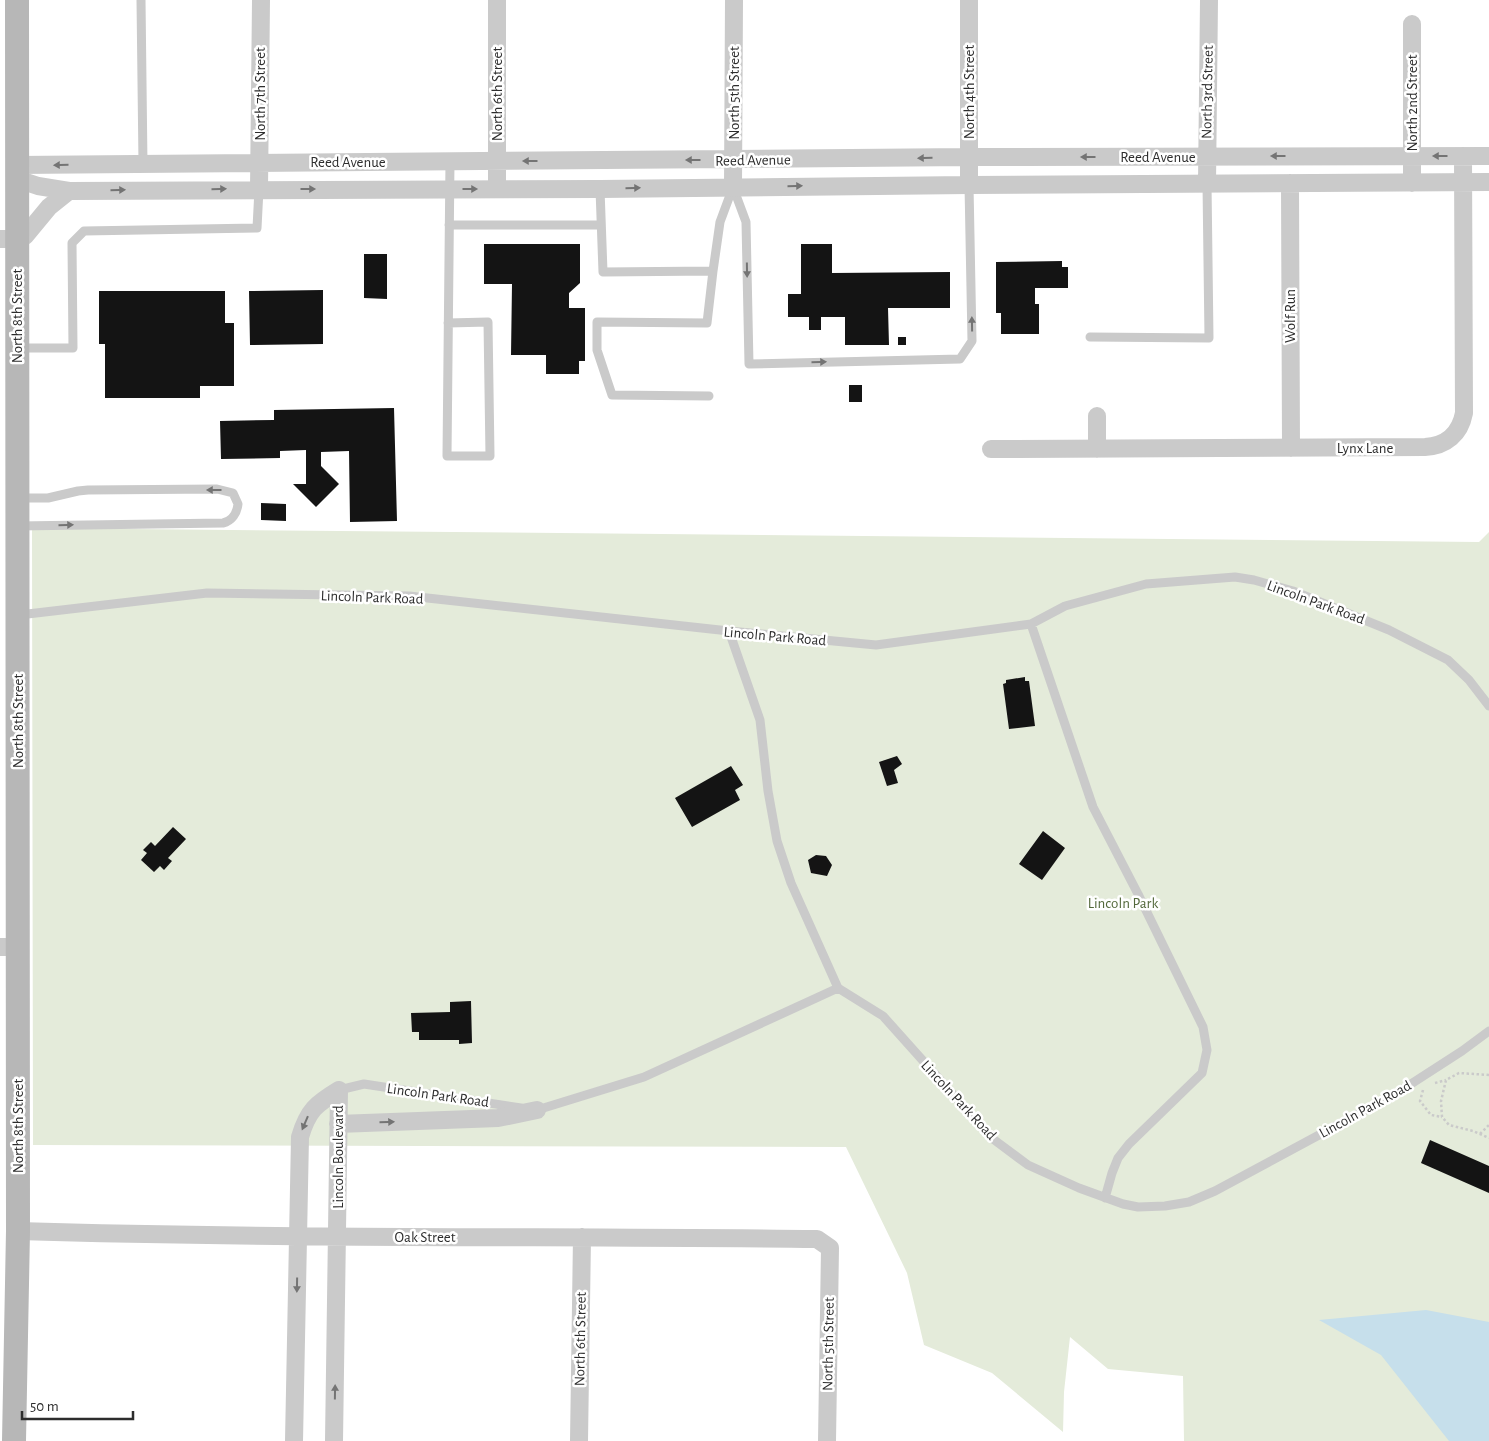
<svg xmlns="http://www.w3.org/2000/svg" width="1489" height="1441" font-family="'Alegreya Sans',sans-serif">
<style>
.green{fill:#e4ebda}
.water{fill:#c6dfeb}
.building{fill:#141414}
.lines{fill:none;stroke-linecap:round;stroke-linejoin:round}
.path{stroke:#cacaca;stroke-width:2.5;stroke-dasharray:2.5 2.5;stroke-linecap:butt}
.lane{stroke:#cacaca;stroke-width:9}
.street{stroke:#cacaca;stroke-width:18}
.secondary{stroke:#b7b7b7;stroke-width:24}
.oneway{fill:#747474}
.labels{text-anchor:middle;stroke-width:5;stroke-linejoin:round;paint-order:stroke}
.street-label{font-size:15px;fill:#2d2d2d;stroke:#fff}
.park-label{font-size:15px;fill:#53683b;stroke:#fff}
</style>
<rect width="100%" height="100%" fill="#fff"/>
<path class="green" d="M32,528L1479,542L1489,532V1441H1184L1183,1376L1108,1369L1070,1337L1064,1392L1063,1432L992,1373L924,1345L907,1273L846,1147L33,1145Z"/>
<path class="water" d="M1426,1310L1489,1322V1441H1449L1381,1355L1319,1320Z"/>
<path class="building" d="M484,244H580V283L569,293V308H585V361H579V374H546V355H511L512,284H484Z
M801,244H832V273L950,272V308H888L889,345H845V317H821V330H809V317H788V294H801Z
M364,254H387V299L364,298Z
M1062,261V267H1068V288H1035V304H1039V334H1001V313H996V262Z
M323,290V344L250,345L249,291Z
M99,291H225V323H234V386H200V398H105V344H99Z
M898,337H906V345H898Z
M849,385H862V402H849Z
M394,408L397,521L350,522L349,451L321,452V466L339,484L316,507L293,484H306V450L280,451V458L221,459L220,421L274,420V410Z
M261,503L286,504V521L261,520Z
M1025,677V681H1029L1035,726L1009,729L1003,684L1006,683V680Z
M897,756L902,764L894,770L898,783L887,786L879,762Z
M731,766L743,785L735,790L740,800L692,827L675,798Z
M173,827L186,839L168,858L172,861L164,870L160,866L154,872L141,860L147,853L143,850L151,842L155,846Z
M1043,831L1065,848L1042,880L1019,864Z
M816,855L826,856L832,865L827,876L811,873L808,860Z
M471,1001L472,1043L459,1044V1040H419V1032H412L411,1013L450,1012V1002Z
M1430,1140L1489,1166V1193L1421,1163Z"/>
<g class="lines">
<path class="path" d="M1489,1075L1459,1073L1446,1080L1441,1101L1442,1117L1449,1125L1473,1131L1489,1138
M1435,1083L1446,1080
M1423,1090L1420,1101L1431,1115L1442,1117
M1480,1134L1489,1125"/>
<path class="lane" d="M141,0L143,164
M733,187L746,222L749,364L960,359L972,341L969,185
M600,189L603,272L713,271L720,222L733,187
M449,225H601
M448,323L488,322L490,456H447L450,161
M1090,337L1209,338L1207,184
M17,348H73L72,243L84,231L257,228L259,189
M709,396L612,395L597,350V322L707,323L713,271
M18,526L223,523C232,521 237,513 238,504L233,493L217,489L88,490L78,491L48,498H19
M19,615L207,593L409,596L729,631L876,645L1031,624L1065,606L1146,584L1235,577L1254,580L1293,591L1389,630L1448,660L1469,680L1489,706
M1031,624L1093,807L1138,894L1203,1027L1207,1050L1202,1073L1129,1144L1118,1158L1112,1173L1105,1198
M729,631L760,720L768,791L777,841L791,883L838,988
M339,1090L364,1084L521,1108
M534,1110H537L644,1077L838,988L883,1016L993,1139L1028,1165L1079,1188L1123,1204L1138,1207L1165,1206L1189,1202L1215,1191L1397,1093L1462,1051L1489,1031"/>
<path class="street" d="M497,0V189
M17,165L969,157L1489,156
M17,179L38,186L69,191L600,189L969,185L1489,182
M1290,183L1291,448
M1412,183V24
M1207,184L1209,0
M969,185V0
M733,187L734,0
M259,189L261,0
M0,239H17L25,236L49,207L69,191
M1097,416V449
M991,449L1425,447C1446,446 1460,434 1464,413L1463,156
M0,947H18
M338,1124L498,1118L537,1110
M18,1231C284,1239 551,1236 817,1239L830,1248L827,1441
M294,1441L300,1137C308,1110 316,1104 339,1090
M334,1441L339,1090
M579,1441L582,1237"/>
<path class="secondary" d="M14,1441L18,1231L17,0"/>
</g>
<defs><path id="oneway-solid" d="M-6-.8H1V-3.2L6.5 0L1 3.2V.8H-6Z" transform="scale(1.25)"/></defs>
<g class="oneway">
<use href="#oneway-solid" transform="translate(1278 156) rotate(180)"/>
<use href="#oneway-solid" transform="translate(1440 156) rotate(180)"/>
<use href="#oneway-solid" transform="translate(1088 157) rotate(180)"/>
<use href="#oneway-solid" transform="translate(925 158) rotate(179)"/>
<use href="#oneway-solid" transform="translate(693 160) rotate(180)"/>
<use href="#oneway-solid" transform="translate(530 161) rotate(180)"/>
<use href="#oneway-solid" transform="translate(61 165) rotate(179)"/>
<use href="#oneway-solid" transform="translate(795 186) rotate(-1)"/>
<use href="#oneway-solid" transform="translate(633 188) rotate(-1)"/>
<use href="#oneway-solid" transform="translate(219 189) rotate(-1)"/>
<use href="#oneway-solid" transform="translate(308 189)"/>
<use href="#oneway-solid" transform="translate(470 189)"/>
<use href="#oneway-solid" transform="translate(118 190) rotate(-1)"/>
<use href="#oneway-solid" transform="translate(747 270) rotate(89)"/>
<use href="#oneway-solid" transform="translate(972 324) rotate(-91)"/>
<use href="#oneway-solid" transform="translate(819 362) rotate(-1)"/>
<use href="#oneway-solid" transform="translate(214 490) rotate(-180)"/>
<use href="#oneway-solid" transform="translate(66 525) rotate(-1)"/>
<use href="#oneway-solid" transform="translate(387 1122) rotate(-2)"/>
<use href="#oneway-solid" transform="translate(305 1123) rotate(113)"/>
<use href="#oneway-solid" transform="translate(297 1285) rotate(91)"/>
<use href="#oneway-solid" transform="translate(335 1392) rotate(-89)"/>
</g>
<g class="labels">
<g class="street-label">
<text transform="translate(969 92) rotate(-90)" y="5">North 4th Street</text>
<text transform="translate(1207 92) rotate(-89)" y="5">North 3rd Street</text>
<text transform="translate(734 93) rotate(-90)" y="5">North 5th Street</text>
<text transform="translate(260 94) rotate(-90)" y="5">North 7th Street</text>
<text transform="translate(497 94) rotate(-90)" y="5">North 6th Street</text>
<text transform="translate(1412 103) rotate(-90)" y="5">North 2nd Street</text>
<text x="1158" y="162">Reed Avenue</text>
<text transform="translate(753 160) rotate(-1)" y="5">Reed Avenue</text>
<text x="348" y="167">Reed Avenue</text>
<text transform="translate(17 316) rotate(-90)" y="5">North 8th Street</text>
<text transform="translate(1290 316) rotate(-90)" y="5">Wolf Run</text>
<text x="1365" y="453">Lynx Lane</text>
<text transform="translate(372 597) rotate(2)" y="5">Lincoln Park Road</text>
<text transform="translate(1316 602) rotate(20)" y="5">Lincoln Park Road</text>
<text transform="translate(775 636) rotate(5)" y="5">Lincoln Park Road</text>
<text transform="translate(18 721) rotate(-90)" y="5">North 8th Street</text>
<text transform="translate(438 1095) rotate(8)" y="5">Lincoln Park Road</text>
<text transform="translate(959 1100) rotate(47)" y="5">Lincoln Park Road</text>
<text transform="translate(1365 1109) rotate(-29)" y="5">Lincoln Park Road</text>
<text transform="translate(18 1126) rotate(-90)" y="5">North 8th Street</text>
<text transform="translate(338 1157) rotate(-90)" y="5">Lincoln Boulevard</text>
<text x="425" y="1242">Oak Street</text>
<text transform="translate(580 1339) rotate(-89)" y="5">North 6th Street</text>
<text transform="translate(828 1344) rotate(-89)" y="5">North 5th Street</text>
</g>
<g class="park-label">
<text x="1123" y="908">Lincoln Park</text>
</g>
</g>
<path d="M22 1411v8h111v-8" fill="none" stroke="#2d2d2d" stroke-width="2.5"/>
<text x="30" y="1411" font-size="15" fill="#2d2d2d" stroke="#ffffff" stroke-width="4" paint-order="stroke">50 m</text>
</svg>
